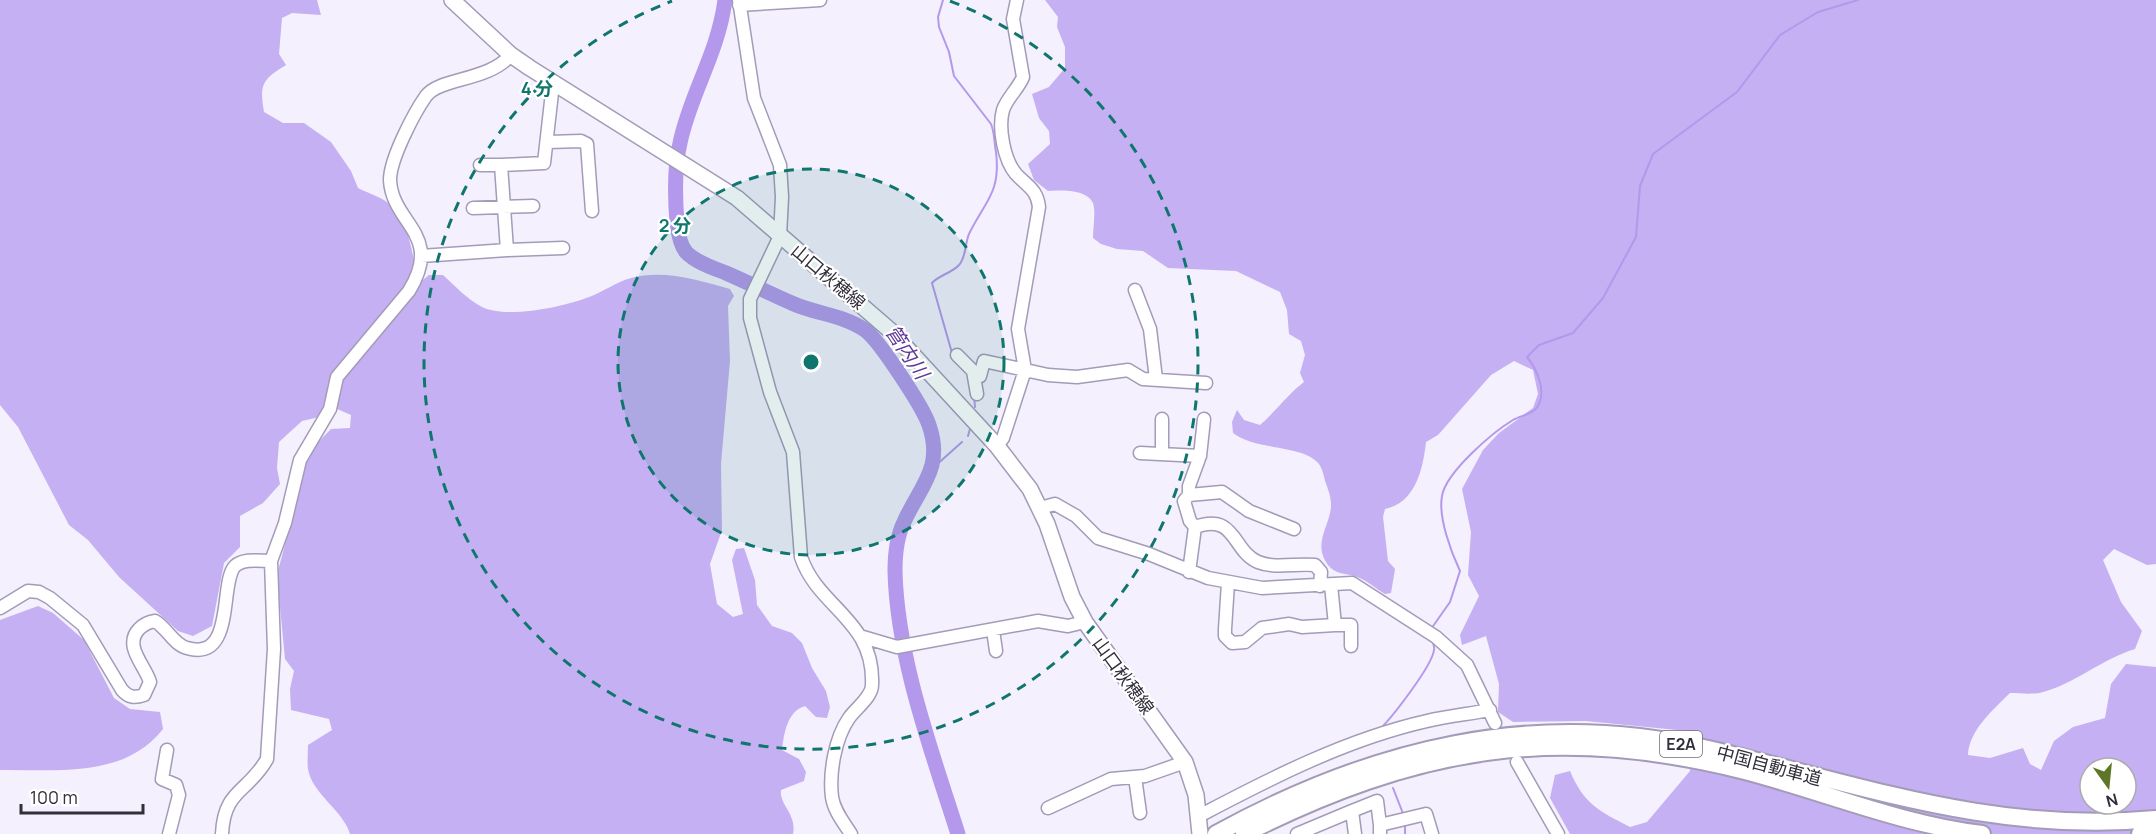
<svg xmlns="http://www.w3.org/2000/svg" width="2156" height="834" font-family="Manrope,'Noto Sans JP',sans-serif">
<style>
.forest{fill:#c4b0f3;fill-rule:evenodd}
.lines{fill:none;stroke-linecap:round;stroke-linejoin:round}
.stream{stroke:#b398ec;stroke-width:2}
.river{stroke:#b398ec;stroke-width:15}
.minor-casing{stroke:#a39bb8;stroke-width:15}
.major-casing{stroke:#a39bb8;stroke-width:18}
.highway-casing{stroke:#a39bb8;stroke-width:20}
.minor{stroke:#fff;stroke-width:12}
.major{stroke:#fff;stroke-width:15}
.highway{stroke:#fff;stroke-width:16}
.ring{fill:none;stroke:#0f766e;stroke-width:3;stroke-dasharray:10 8}
.labels{text-anchor:middle;stroke-width:4.5;stroke-linejoin:round;paint-order:stroke}
.shield{fill:#fff;stroke:#706d75;stroke-width:1.5}
.shield-label{font-size:16px;font-weight:bold;fill:#322e3a}
.street-label{font-size:18px;fill:#322e3a;stroke:#fff}
.water-label{font-size:20px;font-style:italic;fill:#5f3999;stroke:#fff}
.centre{fill:#0f766e;stroke:#fff;stroke-width:3}
.ring-label{font-size:18px;text-anchor:middle;font-weight:bold;fill:#0f766e;stroke:#fff;stroke-width:4.5;stroke-linejoin:round;paint-order:stroke}
</style>
<rect width="100%" height="100%" fill="#f4f0fd"/>
<path class="forest" d="M0,0H317L321,15L292,13L282,18L279,54L286,65C263,79 259,84 264,112L283,123H304L331,142L351,171L358,188C368,193 383,198 391,205C411,225 412,258 419,283L429,275H443C455,286 467,299 482,307C506,319 564,307 589,297C603,292 616,282 631,278C663,269 699,280 730,289L734,296L728,306L730,361L721,464L722,530L710,564L717,604L733,617L743,614L732,560L736,549L744,548L755,580L757,605L772,626L792,633L802,643L812,668L826,691L830,707L827,718L816,717L805,706C787,711 784,734 782,750L799,759L806,772L804,781L781,790C779,805 797,814 793,834H350C343,810 312,794 308,769C307,762 308,753 308,745L332,730L329,719L291,710L290,689L294,671L285,659L277,575L307,460L319,441L331,429L350,428L351,415L326,404L319,417L302,421L279,442L277,468L280,484L263,503L240,516V547L224,563L212,626L193,636L178,631L119,577L88,540L69,525L18,427L0,405Z
M1045,0H2156V564L2147,565L2114,549L2103,560L2121,602L2142,631L2135,649C2102,659 2074,684 2043,692C2033,695 2020,693 2010,693C1994,709 1969,730 1968,755L1990,758L2023,748L2030,764L2041,770L2054,741L2073,727L2105,718L2111,684L2126,664L2156,667V834H1570L1550,798L1555,775L1570,771C1584,804 1599,811 1630,827L1647,822L1690,771L1687,731L1586,721L1513,722L1498,712L1499,684L1486,636L1462,645L1460,635L1479,596L1468,575L1471,532L1462,489L1483,450L1499,433L1533,408L1538,394L1533,370L1514,361L1491,375L1438,435L1426,442C1423,470 1415,503 1385,509L1383,517L1388,561L1395,569L1391,593L1385,594C1376,589 1367,580 1357,577C1346,573 1336,575 1328,565C1314,546 1326,531 1330,513C1333,501 1329,492 1325,481C1324,476 1322,468 1319,464C1303,444 1256,451 1233,433L1232,422L1237,410L1244,420L1260,425C1276,411 1288,394 1304,382L1300,373L1305,355L1301,341L1289,334L1287,310L1280,292L1236,271L1168,268L1143,251L1117,249L1101,244L1093,238C1093,228 1096,212 1093,203C1087,189 1060,190 1048,191L1034,180L1028,164L1050,144L1049,131L1039,118L1032,94L1049,87L1065,68V47L1057,27L1058,17ZM2090,768H2126V804H2090Z
M38,606L53,613L84,640L114,698L130,709L160,712L163,729C124,779 56,769 0,770V620Z"/>
<g class="lines">
<path class="stream" d="M943,0L938,17L939,27L949,52L954,76L991,124C995,134 994,142 996,152C1001,193 985,201 969,234C965,243 966,258 959,265C952,273 939,275 932,283L952,353
M974,396L975,407
M968,436L970,429
M934,467L962,442
M1431,629L1450,602L1460,571C1451,552 1438,517 1442,496C1446,472 1493,432 1513,420C1522,415 1535,414 1539,404C1546,389 1536,368 1527,357L1539,345L1573,333L1603,298L1636,237L1640,186L1653,154L1737,92L1780,35L1818,12L1858,0
M1381,728C1393,716 1432,666 1434,650C1435,647 1433,643 1432,640
M1393,788L1404,816
M1405,824V834"/>
<path class="river" d="M725,0C718,54 690,94 680,143C674,168 675,198 677,223C678,232 680,245 686,252C695,262 713,268 726,273C749,283 771,294 794,304C817,314 843,315 865,330C879,340 923,407 929,425C944,468 920,486 904,522C897,536 895,555 895,571C897,658 932,752 958,834"/>
<defs>
<path id="minor" d="M739,0L754,98L780,165L782,197L780,236L750,299V318L770,392L793,452L801,557C818,608 875,620 872,685C872,697 856,708 849,718C835,738 829,773 832,797C834,811 844,823 851,834
M739,5L820,0
M548,142L581,141L587,144L592,211
M480,165H501
M473,208L533,206
M507,250L563,248
M421,256L507,250L501,165L544,163L553,84
M1135,290L1150,329L1156,379
M957,355L973,371L977,394
M975,376H980L984,361L1048,375L1077,377L1128,370L1143,379L1206,383
M997,446L1003,438L1025,370L1018,329L1039,207C1037,189 1027,186 1016,174C1004,160 998,128 1003,110C1007,98 1018,89 1023,77L1013,19L1017,0
M1140,453L1200,456
M1162,453V419
M1189,495L1222,492L1249,511L1294,529
M1040,508L1055,504L1076,516L1098,538L1149,554L1208,578L1262,588L1352,583L1436,637L1467,665L1495,723
M1195,527C1236,512 1232,551 1258,562C1275,569 1297,563 1315,565L1321,572L1320,586
M1189,572L1195,527L1190,521L1184,501L1189,495V486L1200,456L1204,419
M1228,583L1225,629V636L1232,643L1245,642L1262,628L1289,624L1302,627L1335,625L1331,585
M0,608L28,591L39,592L50,598L83,625L122,690C129,698 135,698 144,695L150,682C145,665 123,646 139,629C144,624 148,622 155,621C167,628 174,645 187,648C236,662 219,582 235,566C244,558 260,561 271,561
M1335,625H1351V646
M993,630L996,651
M863,637L897,647L1038,621L1068,626L1085,622
M167,750L162,779L176,785L179,795L169,834
M1517,762L1558,834
M1135,777L1140,813
M1048,808L1111,779L1145,776L1185,762
M1352,811L1377,801L1380,825
M1199,816C1271,778 1347,739 1427,721C1448,716 1469,714 1490,710
M222,834C224,789 248,793 267,759L274,649L271,561L285,523L300,460L330,409L337,377L409,291C444,234 392,224 390,180C390,159 414,113 426,96C441,77 487,82 511,55
M1297,834L1352,811L1355,834
M1380,834V825L1426,814L1432,834"/>
<path id="major" d="M452,0L511,55L530,68L737,198L892,332L997,446L1030,489L1047,524L1072,597L1085,622L1185,762L1196,795L1200,834"/>
<path id="highway" d="M1216,834C1371,749 1532,708 1708,749C1863,785 1991,834 2156,819
M1244,834C1416,747 1556,723 1745,771C1825,792 1900,824 1982,834
M2140,834L2156,832"/>
</defs>
<use href="#minor" class="minor-casing"/>
<use href="#major" class="major-casing"/>
<use href="#highway" class="highway-casing"/>
<use href="#minor" class="minor"/>
<use href="#major" class="major"/>
<use href="#highway" class="highway"/>
</g>
<circle cx="811" cy="362" r="193" fill="#0f766e" fill-opacity=".12"/>
<g class="ring">
<circle cx="811" cy="362" r="193"/>
<path d="M950 1A387 387 0 1 1 672 1"/>
</g>
<g class="labels">
<rect class="shield" x="1660" y="731" width="42" height="26" rx="4.5"/>
<g class="shield-label">
<text x="1681" y="750">E2A</text>
</g>
<g class="street-label">
<text transform="translate(828 277) rotate(40)" y="6">山口秋穂線</text>
<text transform="translate(1123 676) rotate(54)" y="6">山口秋穂線</text>
<text transform="translate(1769 766) rotate(15)" y="6">中国自動車道</text>
</g>
<g class="water-label">
<text transform="translate(907 352) rotate(56)" y="7">管内川</text>
</g>
</g>
<circle cx="811" cy="362" r="9" class="centre"/>
<g class="ring-label">
<text x="537" y="95">4 分</text>
<text x="675" y="232">2 分</text>
</g>
<g transform="translate(2108 786) rotate(165)"><circle r="28" fill="#ffffff" stroke="#adabb0" stroke-width="1.5"/>
<path d="M0-4.5L10 22L0 15L-10 22Z" fill="#5f7628"/>
<text y="-9" font-size="16" font-weight="bold" text-anchor="middle" fill="#322e3a">N</text>
</g>
<path d="M21 804v9h122v-9" fill="none" stroke="#322e3a" stroke-width="3"/>
<text x="30" y="804" font-size="18" fill="#322e3a" stroke="#ffffff" stroke-width="4.5" paint-order="stroke">100 m</text>
</svg>
